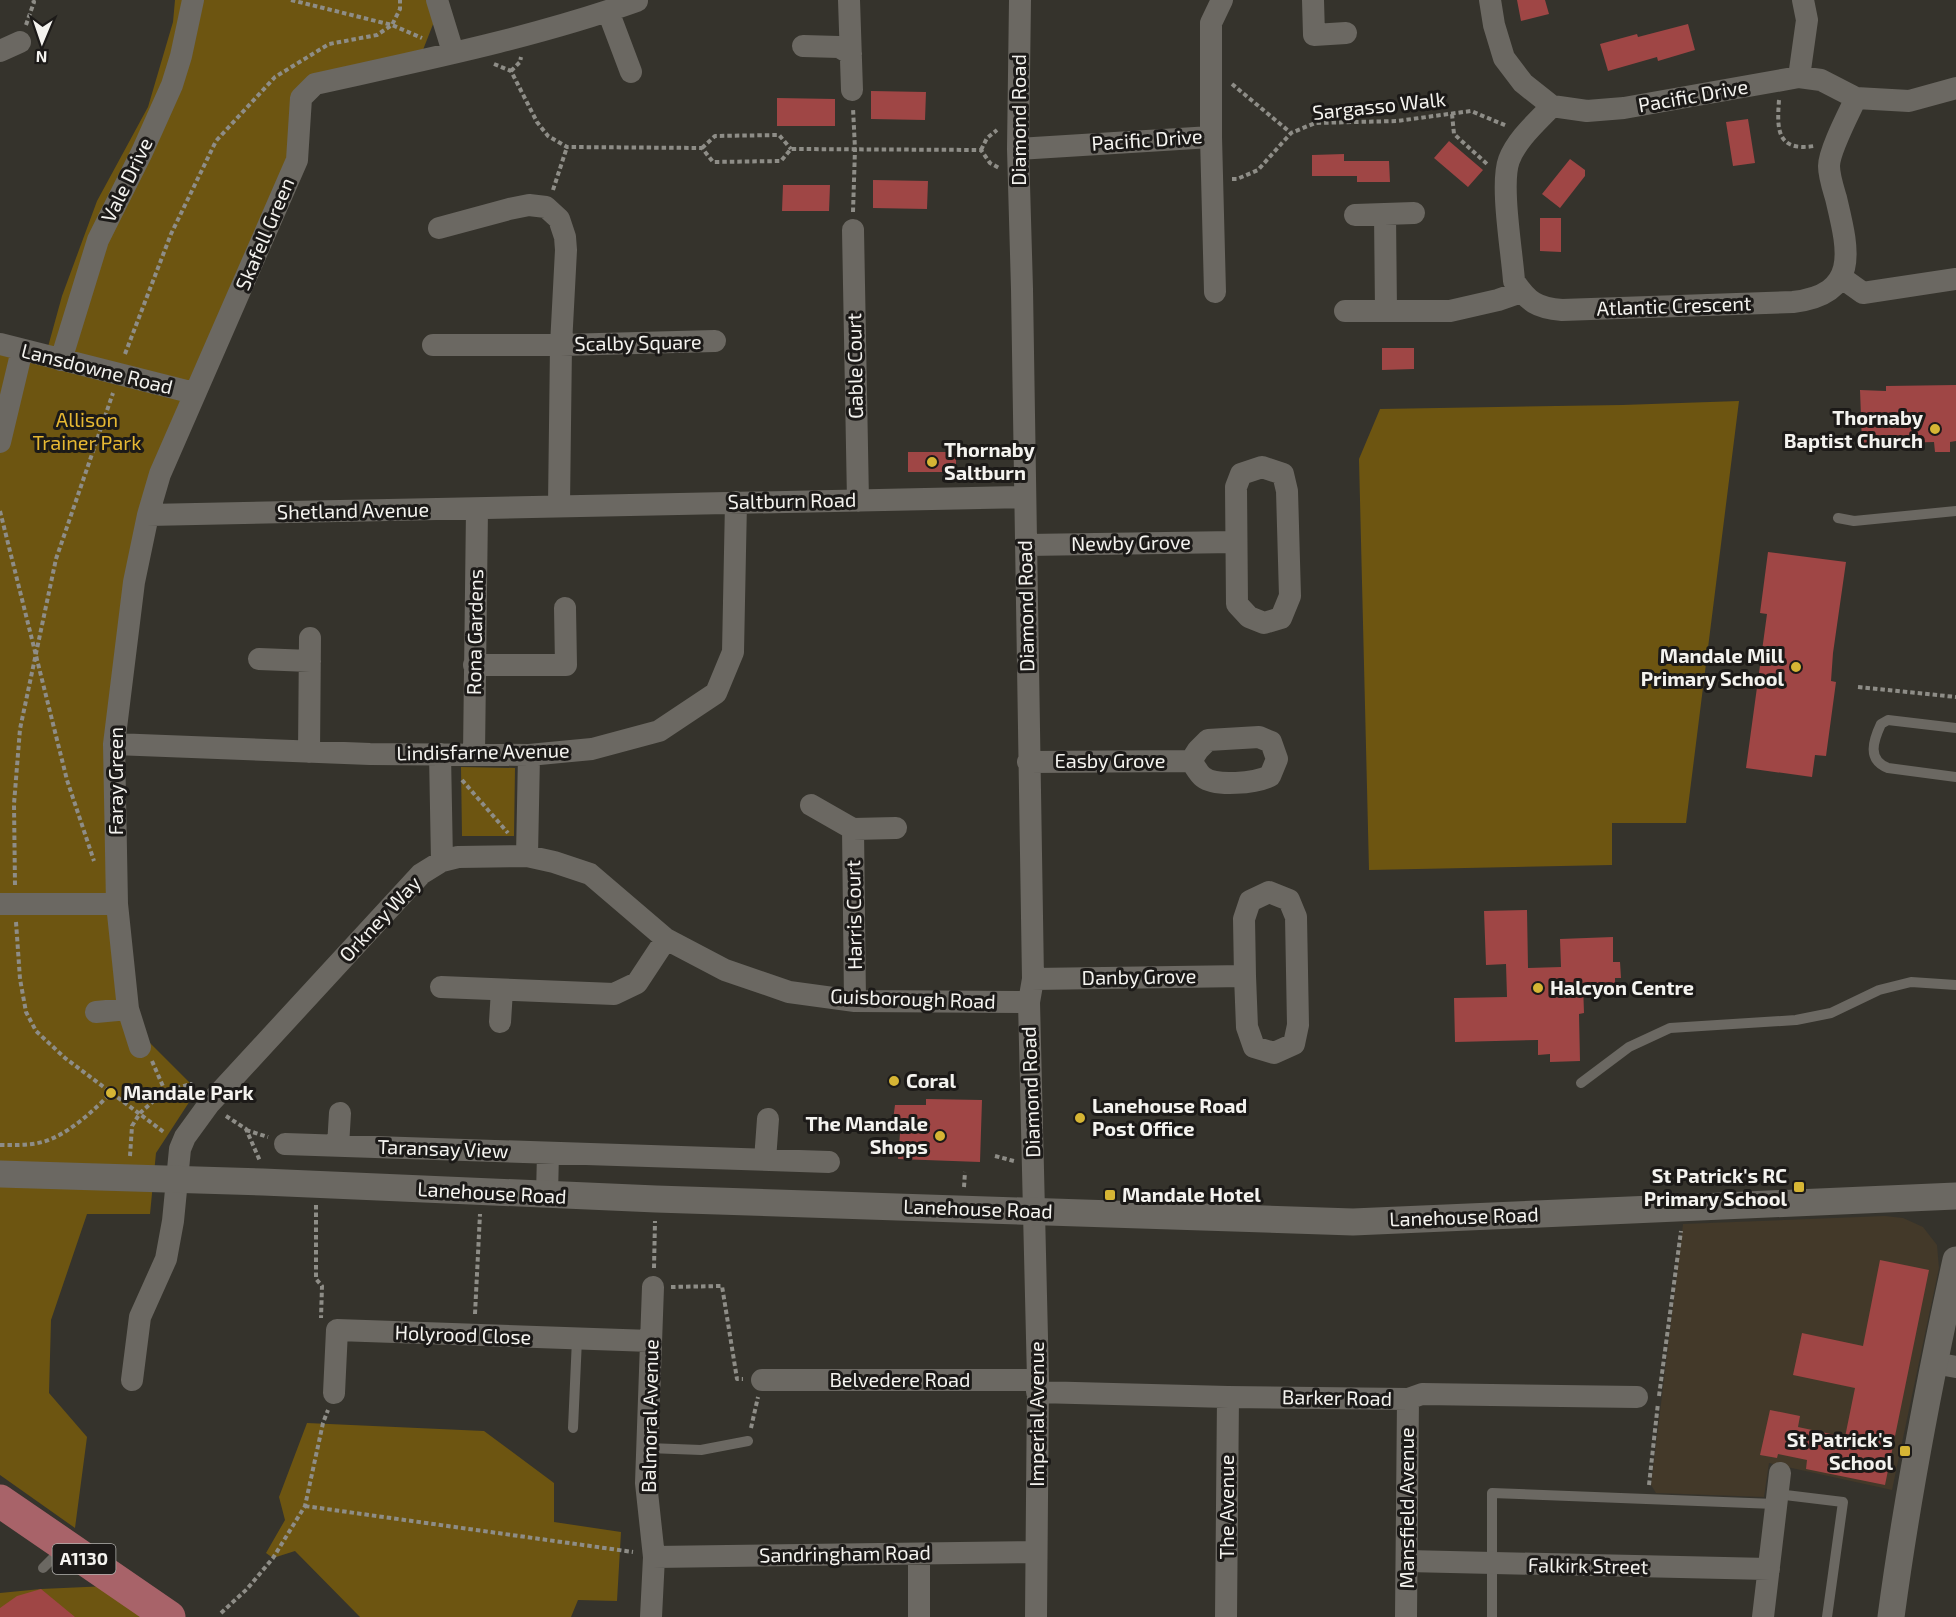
<svg xmlns="http://www.w3.org/2000/svg" width="1956" height="1617" font-family="'Exo 2',sans-serif">
<style>
.education{fill:#433929}
.green{fill:#6d5511}
.building{fill:#9f4645}
.lines{fill:none;stroke-linecap:round;stroke-linejoin:round}
.path{stroke:#8e8d87;stroke-width:4;stroke-dasharray:4.5 3;stroke-linecap:butt}
.service{stroke:#6b6862;stroke-width:10}
.minor{stroke:#6b6862;stroke-width:22}
.tertiary{stroke:#6b6862;stroke-width:27}
.primary{stroke:#a86369;stroke-width:33}
.poi-dot{fill:#d6b534;stroke:#1c1a18;stroke-width:2}
.labels{text-anchor:middle;stroke-width:6;stroke-linejoin:round;paint-order:stroke}
.shield{fill:#1c1a18;stroke:#b3b2ae;stroke-width:1.5}
.shield-label{font-size:18px;font-weight:bold;fill:#f4f3ef}
.street-label{font-size:20px;fill:#f4f3ef;stroke:#1c1a18}
.poi-label{font-size:20px;font-weight:bold;fill:#f4f3ef;stroke:#1c1a18;text-anchor:start}
.park-label{font-size:20px;fill:#e6b833;stroke:#1c1a18}
</style>
<rect width="100%" height="100%" fill="#35332c"/>
<path class="education" d="M1885,1216L1903,1218L1923,1227L1937,1245L1939,1268L1892,1490L1769,1463L1764,1497L1656,1493L1651,1485L1683,1224Z"/>
<path class="green" d="M175,0H437L439,9L419,60L315,84L297,155L148,515L114,744L127,1020L197,1090L156,1153L150,1214H87L51,1320L49,1393L87,1437L75,1528L0,1475V344L46,354L62,296L97,201L148,107L173,22Z
M1739,401L1686,823H1612V865L1369,870L1359,459L1380,409L1622,405Z
M461,767L515,768L514,836H462Z
M307,1423L484,1431L554,1483V1522L621,1532L617,1601L578,1600L571,1617H360L295,1551L273,1558L266,1553L285,1520L279,1497Z
M108,1586L152,1617H0V1593L41,1589Z"/>
<path class="building" d="M1517,0H1545L1549,14L1521,21Z
M1688,24L1695,50L1658,61L1657,57L1608,71L1600,44L1637,34L1638,37Z
M871,91L926,92L925,120L871,119Z
M777,98L835,99V126H777Z
M1748,119L1755,163L1733,166L1726,122Z
M1449,141L1483,170L1468,187L1434,158Z
M1344,154V161H1389L1390,182H1357V176H1312V155Z
M1570,159L1585,170V176L1560,208L1542,194Z
M873,180L928,181L927,209L873,208Z
M783,185H830L829,211H782Z
M1540,218H1561V252L1540,251Z
M1382,348H1414V369L1382,370Z
M1956,385V441L1950,442V452H1935L1934,442L1862,444L1860,390L1886,391V386Z
M908,452H956V472H908Z
M1768,552L1846,562L1833,653L1831,681L1836,682L1826,756L1815,755L1812,777L1746,768L1767,614L1760,613Z
M1527,910L1528,968L1561,967L1560,939L1613,937V962H1620L1621,978H1615V983L1583,984L1584,1013L1579,1014L1580,1061L1550,1062V1054L1538,1055V1040L1455,1042L1454,998L1507,997L1506,964L1486,965L1484,911Z
M926,1099L982,1100L980,1162L898,1159L901,1121L893,1120L895,1105H926Z
M1880,1260L1929,1270L1885,1485L1806,1469L1807,1460L1778,1454L1777,1458L1760,1455L1770,1410L1800,1416L1798,1427L1845,1437L1855,1388L1793,1375L1802,1333L1863,1346Z
M41,1589L75,1617H0V1608L17,1596Z"/>
<g class="lines">
<path class="path" d="M291,0L392,25L422,38
M26,25L34,2L33,0
M494,64L511,71L537,122L548,136L567,147L702,148L713,162L781,161L791,149L981,150L990,163L999,168
M511,71L520,62L521,57
M1232,84L1291,133
M1779,100C1777,128 1776,152 1814,146
M1452,114L1454,134L1487,164
M702,148L715,136L779,135L791,149
M981,150L987,138L997,130
M1232,179H1237L1258,170L1291,133L1315,123L1397,121L1471,111L1507,126
M553,190L567,147
M853,212L855,149L853,108
M125,354L171,234L216,141L275,77L329,44L377,35L392,25L400,9V0
M0,511L67,780L94,861
M1858,687L1956,697
M462,780L508,833
M15,885L14,804L20,729L56,559L113,393
M16,922L20,979L26,1012L36,1031L65,1058L165,1133
M152,1061L165,1091
M226,1116L246,1129L260,1161
M246,1130L268,1137
M0,1145C17,1145 35,1146 51,1139C73,1130 95,1109 111,1093
M130,1156L132,1126L140,1113L165,1091L191,1084L195,1089
M995,1156L1014,1161
M964,1187L965,1172
M316,1205V1279L322,1286L321,1318
M654,1268L655,1221
M671,1287L722,1286L737,1379H743
M475,1314L480,1214
M1659,1396L1681,1231
M751,1428L758,1397
M1649,1485L1658,1403
M305,1506L633,1552
M221,1613L247,1589L273,1558L305,1506L323,1423L328,1410"/>
<path class="service" d="M1838,518L1854,521L1956,511
M1956,728L1888,720L1881,724C1873,741 1867,760 1888,768L1956,777
M1581,1083L1629,1047L1670,1028L1796,1020L1831,1013L1879,990L1911,982L1956,985
M573,1428L577,1339
M648,1448L701,1450L748,1441
M1777,1494L1843,1502L1827,1617
M43,1568L63,1548
M1492,1617V1493L1775,1504"/>
<path class="minor" d="M437,0L453,52
M849,0L852,90
M1020,0L1018,149L1022,289L1033,979L1029,1002L1038,1380L1036,1617
M1313,0L1314,35L1346,33
M1490,0L1494,25L1504,58L1523,83L1552,106L1587,111L1624,108L1799,77L1821,80L1856,98L1909,101L1956,88
M608,11L631,72
M803,46L839,47L851,54
M0,51L20,42
M1799,77L1807,20L1803,0
M1552,106C1537,122 1517,139 1509,160C1500,184 1512,252 1514,281C1528,302 1537,308 1562,310L1793,302C1861,294 1848,249 1836,198C1833,188 1829,176 1829,166C1829,151 1849,113 1856,98
M1018,149L1211,137
M1385,214L1386,311
M1355,215L1414,213
M439,228L509,209L529,205L546,207L559,219L565,237L566,250L561,345L559,505
M853,230L858,501
M1842,278L1863,293L1956,279
M1215,292L1211,137V23L1222,0
M1345,311H1450L1498,300L1521,292
M0,344L194,393
M433,345H561L715,341
M61,360L98,240L142,152L172,85L181,56L193,0
M0,442L22,350
M1262,467L1283,474L1287,491L1290,596L1281,618L1264,623L1249,617L1237,604L1236,487L1241,474Z
M148,515L1024,497
M1026,545L1235,542
M259,659L310,661
M474,665H566L565,608
M1259,737L1271,742L1277,759L1270,776C1255,783 1216,787 1203,777C1198,773 1195,766 1191,761L1198,750L1208,740Z
M114,744L370,754L529,755L592,749L659,731L716,693L733,652L736,502
M309,752L310,638
M440,754L442,861
M474,754L477,509
M1028,762L1191,761
M811,805L853,829L896,828
M853,829L855,1001
M527,856L529,755
M0,904H117
M1033,979L1245,976L1247,1027L1254,1047L1274,1053L1294,1044L1298,1025L1296,917L1289,900L1269,892L1250,901L1244,919L1245,976
M441,987L614,994L637,983L666,939
M96,1012L128,1009
M500,1022L502,990
M140,1047L128,1009L117,904L114,744L134,582L148,515L160,474L297,160L301,98L315,84C423,60 533,38 637,1
M285,1144L829,1162
M338,1146L340,1113
M765,1160L768,1119
M547,1195L548,1153
M1934,1363L1956,1367
M132,1380L140,1317L166,1259L173,1221L180,1149L185,1137L209,1104L421,874L442,861L458,857L527,856L554,862L590,874L666,939L725,970L789,992L855,1001L1029,1002
M762,1380H1038
M1037,1392L1228,1397L1408,1399L1422,1394L1637,1397
M334,1393L337,1330L651,1341
M654,1557L1036,1552
M1407,1561L1769,1569
M651,1617L654,1557L646,1483L653,1287
M919,1617V1554
M1226,1617L1228,1397
M1406,1617L1408,1399
M1763,1617L1780,1473"/>
<path class="tertiary" d="M0,1174L263,1182L656,1199L1353,1222L1956,1196
M1891,1617C1907,1497 1930,1378 1956,1260"/>
<path class="primary" d="M0,1501L169,1617"/>
</g>
<g class="poi-dot">
<circle cx="1935" cy="429" r="6"/>
<circle cx="932" cy="462" r="6"/>
<circle cx="1796" cy="667" r="6"/>
<circle cx="1538" cy="988" r="6"/>
<circle cx="894" cy="1081" r="6"/>
<circle cx="111" cy="1093" r="6"/>
<circle cx="1080" cy="1118" r="6"/>
<circle cx="940" cy="1136" r="6"/>
<rect x="1793" y="1181" width="12" height="12" rx="3"/>
<rect x="1104" y="1189" width="12" height="12" rx="3"/>
<rect x="1899" y="1445" width="12" height="12" rx="3"/>
</g>
<g class="labels">
<rect class="shield" x="52.5" y="1544" width="63" height="30" rx="4.5"/>
<g class="shield-label">
<text x="84" y="1565">A1130</text>
</g>
<g class="street-label">
<text transform="translate(1693 96) rotate(-10)" y="7">Pacific Drive</text>
<text transform="translate(1379 106) rotate(-6)" y="7">Sargasso Walk</text>
<text transform="translate(1019 120) rotate(-90)" y="7">Diamond Road</text>
<text transform="translate(1147 140) rotate(-4)" y="7">Pacific Drive</text>
<text transform="translate(127 180) rotate(-64)" y="7">Vale Drive</text>
<text transform="translate(265 234) rotate(-67)" y="7">Skafell Green</text>
<text transform="translate(1674 306) rotate(-2)" y="7">Atlantic Crescent</text>
<text transform="translate(638 343) rotate(-1)" y="7">Scalby Square</text>
<text transform="translate(855 366) rotate(-91)" y="7">Gable Court</text>
<text transform="translate(97 369) rotate(14)" y="7">Lansdowne Road</text>
<text transform="translate(792 501) rotate(-1)" y="7">Saltburn Road</text>
<text transform="translate(353 511) rotate(-1)" y="7">Shetland Avenue</text>
<text transform="translate(1131 543) rotate(-1)" y="7">Newby Grove</text>
<text transform="translate(1026 606) rotate(-91)" y="7">Diamond Road</text>
<text transform="translate(475 632) rotate(-89)" y="7">Rona Gardens</text>
<text transform="translate(483 752) rotate(-1)" y="7">Lindisfarne Avenue</text>
<text x="1110" y="768">Easby Grove</text>
<text transform="translate(116 781) rotate(-90)" y="7">Faray Green</text>
<text transform="translate(854 915) rotate(-91)" y="7">Harris Court</text>
<text transform="translate(380 919) rotate(-47)" y="7">Orkney Way</text>
<text transform="translate(1139 977) rotate(-1)" y="7">Danby Grove</text>
<text transform="translate(913 999) rotate(2)" y="7">Guisborough Road</text>
<text transform="translate(1031 1092) rotate(-92)" y="7">Diamond Road</text>
<text transform="translate(443 1149) rotate(2)" y="7">Taransay View</text>
<text transform="translate(492 1193) rotate(3)" y="7">Lanehouse Road</text>
<text transform="translate(978 1209) rotate(2)" y="7">Lanehouse Road</text>
<text transform="translate(1464 1217) rotate(-2)" y="7">Lanehouse Road</text>
<text transform="translate(463 1335) rotate(2)" y="7">Holyrood Close</text>
<text x="900" y="1387">Belvedere Road</text>
<text transform="translate(1337 1398) rotate(1)" y="7">Barker Road</text>
<text transform="translate(1037 1414) rotate(-90)" y="7">Imperial Avenue</text>
<text transform="translate(650 1416) rotate(-89)" y="7">Balmoral Avenue</text>
<text transform="translate(1227 1507) rotate(-90)" y="7">The Avenue</text>
<text transform="translate(1407 1508) rotate(-90)" y="7">Mansfield Avenue</text>
<text transform="translate(845 1554) rotate(-1)" y="7">Sandringham Road</text>
<text transform="translate(1588 1566) rotate(1)" y="7">Falkirk Street</text>
</g>
<g class="poi-label">
<text x="1923" y="425" text-anchor="end">Thornaby<tspan x="1923" dy="23">Baptist Church</tspan></text>
<text x="944" y="457">Thornaby<tspan x="944" dy="23">Saltburn</tspan></text>
<text x="1784" y="663" text-anchor="end">Mandale Mill<tspan x="1784" dy="23">Primary School</tspan></text>
<text x="1550" y="995">Halcyon Centre</text>
<text x="906" y="1088">Coral</text>
<text x="123" y="1100">Mandale Park</text>
<text x="1092" y="1113">Lanehouse Road<tspan x="1092" dy="23">Post Office</tspan></text>
<text x="928" y="1131" text-anchor="end">The Mandale<tspan x="928" dy="23">Shops</tspan></text>
<text x="1787" y="1183" text-anchor="end">St Patrick's RC<tspan x="1787" dy="23">Primary School</tspan></text>
<text x="1122" y="1202">Mandale Hotel</text>
<text x="1893" y="1447" text-anchor="end">St Patrick's<tspan x="1893" dy="23">School</tspan></text>
</g>
<g class="park-label">
<text x="87" y="427">Allison<tspan x="87" dy="23">Trainer Park</tspan></text>
</g>
</g>
<g transform="translate(42 42) rotate(182)" stroke="#1c1a18" stroke-width="4.5" paint-order="stroke">
<path d="M0-4.5L10 22L0 15L-10 22Z" fill="#f4f3ef"/>
<text y="-9" font-size="16" font-weight="bold" text-anchor="middle" fill="#f4f3ef">N</text>
</g>
</svg>
